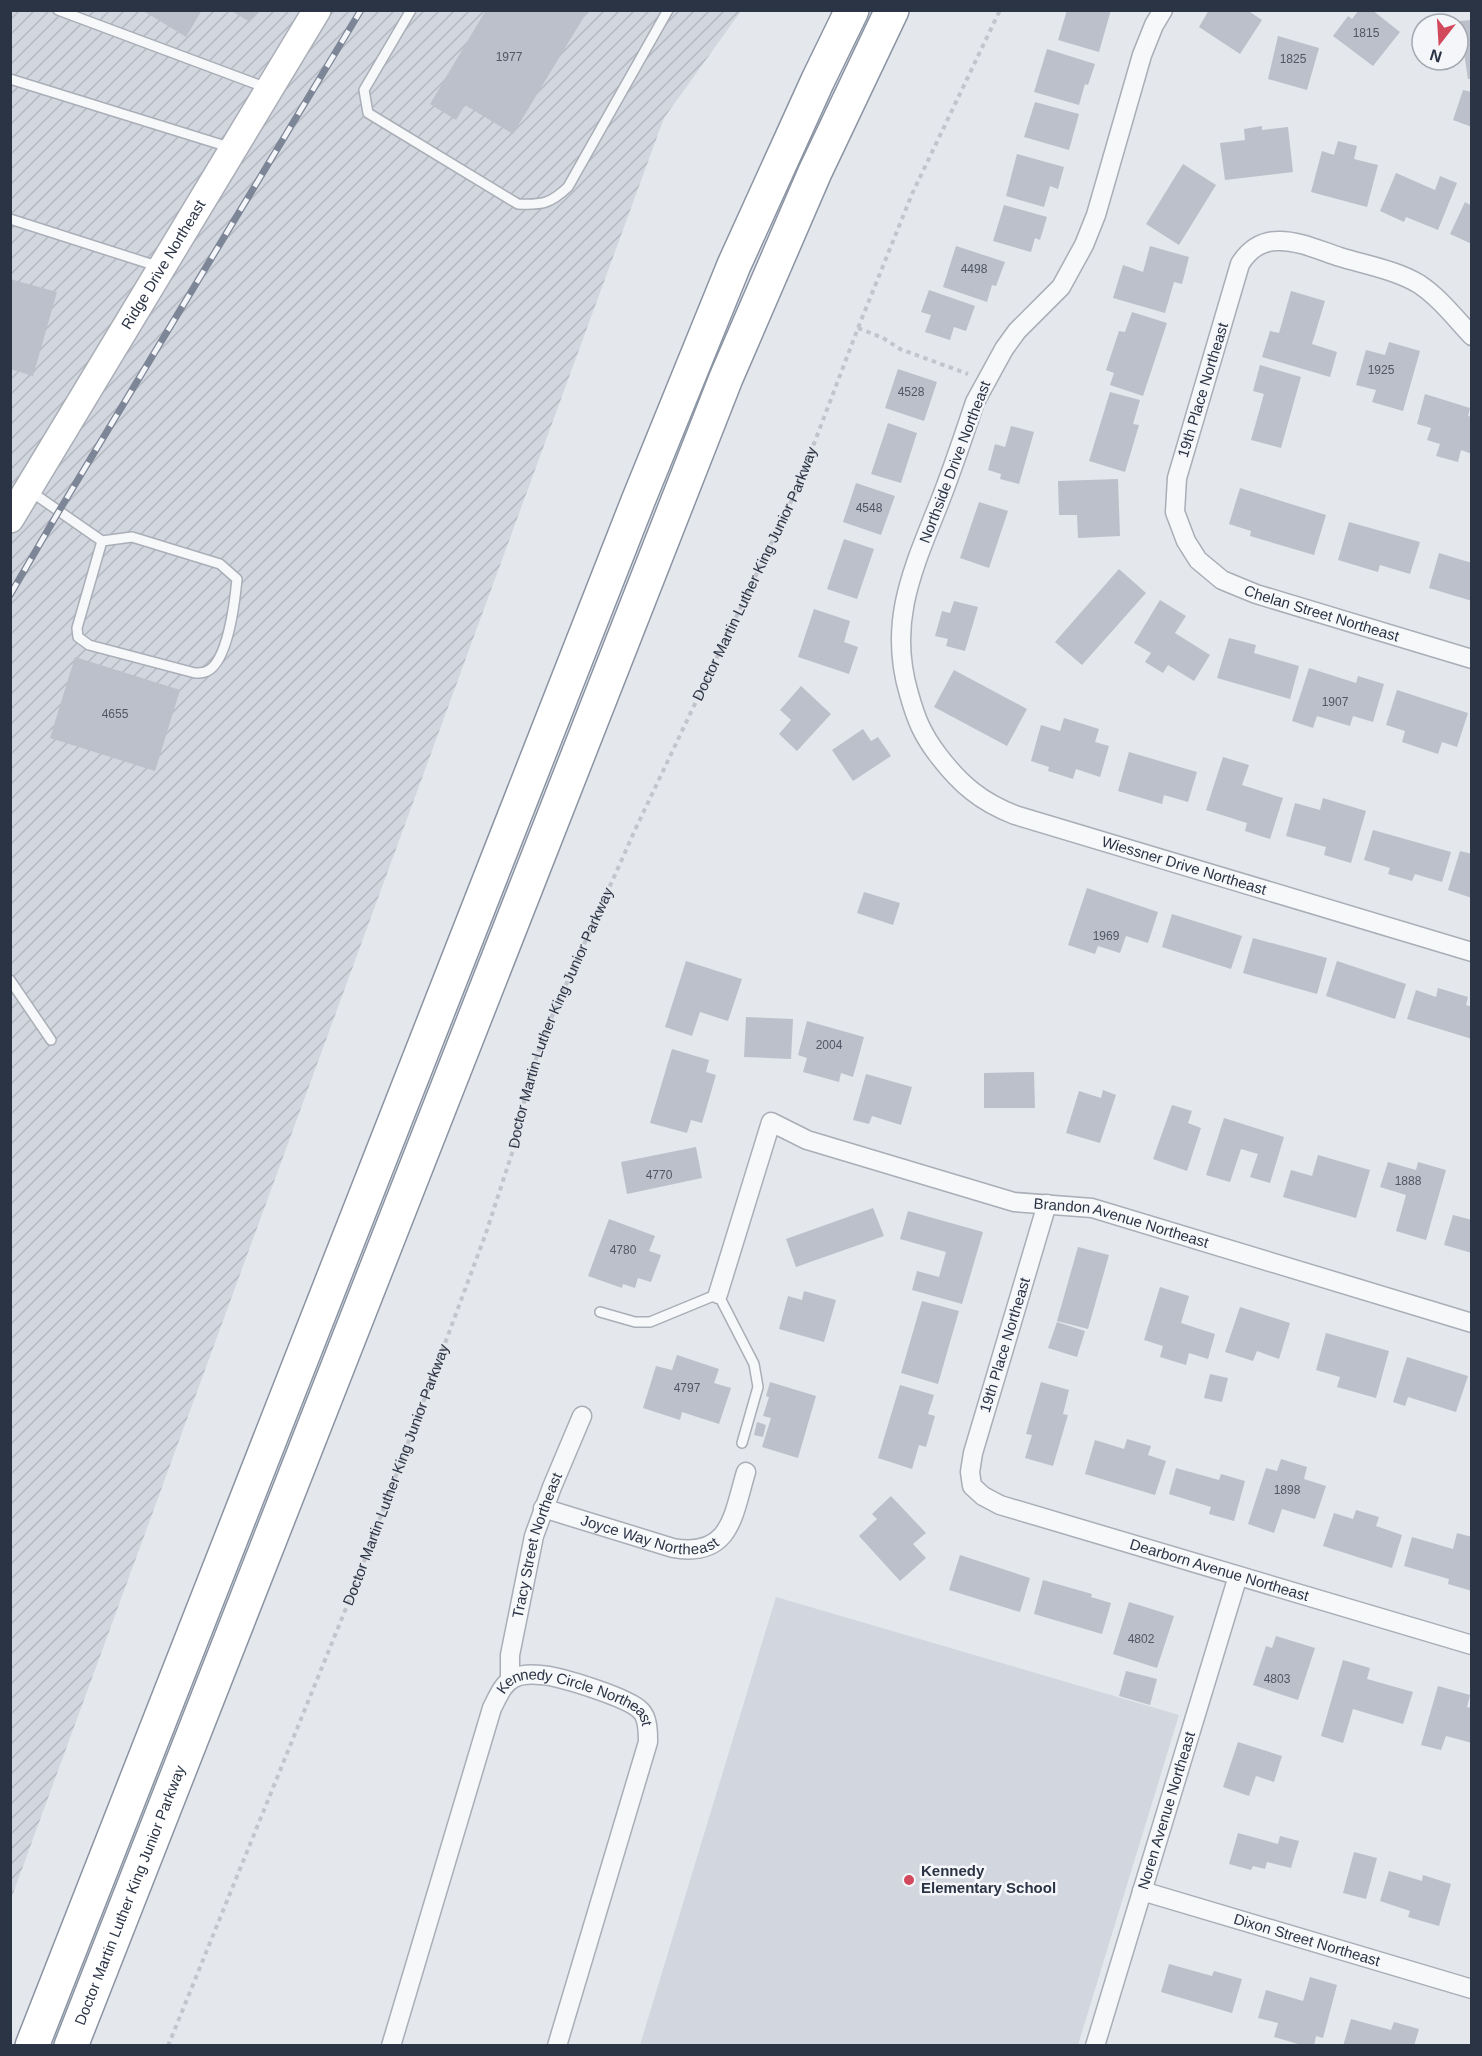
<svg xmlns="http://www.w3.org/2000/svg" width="1482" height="2056" font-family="Helvetica,sans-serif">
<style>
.built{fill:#d2d6de}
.industrial{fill:url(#industrial-furrows)}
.building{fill:#bbc0ca}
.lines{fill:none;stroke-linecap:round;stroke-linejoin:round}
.lane-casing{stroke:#a9aeb7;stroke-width:12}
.street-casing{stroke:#a9aeb7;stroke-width:21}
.secondary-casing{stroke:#a9aeb7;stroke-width:30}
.highway-casing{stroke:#8b94a3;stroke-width:36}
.path{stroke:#c2c5cb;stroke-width:4;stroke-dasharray:4.5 4.5;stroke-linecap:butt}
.lane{stroke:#f7f8fa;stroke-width:9}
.street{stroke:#f7f8fa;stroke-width:18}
.secondary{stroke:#fff;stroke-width:27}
.highway{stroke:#fff;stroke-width:33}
.rail-casing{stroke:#7d8696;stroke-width:7}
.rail{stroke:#f4f6f9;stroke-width:4.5;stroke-dasharray:14;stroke-linecap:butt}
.poi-dot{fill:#d1495b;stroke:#f4f6f9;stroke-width:2}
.labels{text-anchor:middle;stroke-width:5;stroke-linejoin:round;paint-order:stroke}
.number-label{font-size:12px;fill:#4f5766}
.street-label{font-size:15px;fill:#2b3445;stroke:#f4f6f9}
.poi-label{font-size:15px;font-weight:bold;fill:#2b3445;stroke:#f4f6f9;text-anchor:start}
</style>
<defs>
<pattern id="industrial-furrows" width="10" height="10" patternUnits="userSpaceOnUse" patternTransform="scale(1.5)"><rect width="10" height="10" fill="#d2d6de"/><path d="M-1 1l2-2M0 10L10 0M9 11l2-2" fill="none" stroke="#b4b8c0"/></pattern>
</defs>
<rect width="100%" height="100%" fill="#e4e7ec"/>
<path class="built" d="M776,1597L1179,1715L1078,2045H640Z"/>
<path class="industrial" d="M11,11H741L664,118L11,1899Z"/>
<path class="building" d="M142,10H202L186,37Z
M230,10H257L250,22Z
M486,10H588L513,134L465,105L456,120L430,104Z
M1067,10H1111L1099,52L1058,40Z
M1209,10H1247L1262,20L1240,54L1199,27Z
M1359,10H1372L1400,32L1373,66L1333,36L1348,16L1352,19Z
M1472,20V79H1468L1459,21Z
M1278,36L1319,48L1307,90L1268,79Z
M1047,49L1095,64L1088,85L1085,84L1079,105L1034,92Z
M1463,90L1472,92V127L1453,120Z
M1035,102L1079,114L1069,150L1024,137Z
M1262,126V130L1288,127L1293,172L1225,180L1220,143L1245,140L1244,129Z
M1338,141L1357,146L1354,159L1378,165L1367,207L1311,192L1322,151L1334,155Z
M1017,154L1064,167L1058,189L1050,186L1044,207L1006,196Z
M1183,164L1216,185L1179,245L1146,224Z
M1396,173L1435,190L1440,176L1457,183L1438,230L1406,217L1404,222L1380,211Z
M1465,202L1472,206V244L1450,234Z
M1004,205L1047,217L1040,240L1035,238L1031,252L993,241Z
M956,246L1005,262L996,286L992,285L987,302L943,287Z
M1150,246L1189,257L1182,284L1174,282L1165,313L1113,298L1123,265L1143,272Z
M10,279L57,292L33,376L10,369Z
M929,290L975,306L966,331L954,327L950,340L925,332L931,315L921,312Z
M1291,291L1325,301L1312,344L1337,352L1330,377L1262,357L1270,331L1279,333Z
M1132,312L1167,323L1143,396L1110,385L1114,373L1106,370L1119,331L1125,332Z
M1389,342L1420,351L1403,411L1372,402L1376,390L1356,385L1366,350L1385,355Z
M1260,365L1301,377L1281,448L1251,440L1264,394L1253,391Z
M898,369L937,382L924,421L885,408Z
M1110,392L1140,400L1133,424L1139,425L1125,472L1089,461Z
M1425,394L1470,408L1468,416L1472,417V454L1461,450L1458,462L1436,456L1440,444L1427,440L1431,428L1417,424Z
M888,423L917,433L901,483L871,474Z
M1011,426L1034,432L1019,484L1000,479L1001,474L988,470L995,444L1005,447Z
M1118,479L1120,536L1078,538L1077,515H1059L1058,481Z
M856,483L895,496L881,535L843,522Z
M1240,488L1326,515L1314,555L1250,536L1251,531L1229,524Z
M979,502L1008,511L989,568L960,558Z
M1349,522L1420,542L1410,574L1380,565L1378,572L1338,560Z
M844,539L874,549L857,599L827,589Z
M1439,553L1472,563V601L1429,588Z
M1119,569L1146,593L1082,665L1055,642Z
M1160,600L1186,616L1175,633L1210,655L1194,681L1168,665L1163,673L1145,662L1151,653L1134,643Z
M954,601L978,607L965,651L946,646L948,639L935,636L942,611L950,613Z
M814,609L850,621L844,642L858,647L849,674L798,657Z
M1229,638L1256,645L1254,653L1299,666L1290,699L1217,678Z
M75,657L180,690L155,771L50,738Z
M1309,668L1356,683L1358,676L1384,684L1373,722L1353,716L1350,726L1317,716L1313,728L1292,721Z
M954,670L1027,709L1007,746L934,707Z
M801,686L831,714L797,751L779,734L791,720L780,710Z
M1397,690L1468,713L1457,747L1442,742L1438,754L1402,742L1405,731L1386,725Z
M1064,718L1099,729L1095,742L1109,746L1100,777L1076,769L1073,779L1048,771L1049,767L1031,761L1041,725L1060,731Z
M863,729L871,741L878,737L891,756L853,781L832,750Z
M1129,752L1197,772L1188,802L1164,795L1162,804L1118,791Z
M1223,757L1249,765L1242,785L1283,798L1270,839L1245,831L1247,823L1206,810Z
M1323,798L1366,811L1351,863L1324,855L1326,847L1286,836L1295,803L1320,810Z
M1373,830L1451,852L1442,882L1415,874L1412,881L1388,874L1390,868L1364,860Z
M1460,851L1472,854V898L1448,890Z
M1087,888L1158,912L1148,943L1126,936L1120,953L1098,946L1095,954L1068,945Z
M864,892L900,903L893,925L857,913Z
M1172,914L1242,936L1231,969L1162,947Z
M1253,938L1327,958L1317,994L1243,973Z
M686,961L742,979L728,1021L700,1012L692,1036L665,1027Z
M1337,961L1406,984L1395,1019L1326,996Z
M1438,988L1468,997L1466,1005L1472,1007V1039L1407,1019L1416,990L1436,997Z
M746,1017L793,1019L791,1059L744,1057Z
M807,1021L864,1037L853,1077L841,1073L839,1082L803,1072L807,1058L798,1055Z
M672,1049L709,1060L706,1072L716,1075L702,1123L691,1120L687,1133L650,1123Z
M1034,1072L1035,1108H984V1073Z
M866,1074L912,1087L901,1125L872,1116L869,1124L853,1120Z
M1103,1090L1116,1095L1100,1143L1066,1133L1079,1091L1101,1098Z
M1172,1105L1192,1111L1188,1123L1201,1128L1187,1171L1153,1159Z
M1224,1118L1284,1137L1270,1183L1250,1177L1258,1154L1241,1149L1230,1182L1206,1175Z
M696,1147L702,1178L627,1194L621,1162Z
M1318,1155L1370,1170L1356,1218L1283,1197L1291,1170L1312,1176Z
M1388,1162L1416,1170L1418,1162L1446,1170L1426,1240L1396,1231L1406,1195L1380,1187Z
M873,1208L884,1236L796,1267L786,1239Z
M908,1211L983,1232L962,1304L912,1290L917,1271L939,1277L946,1252L900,1239Z
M1453,1215L1472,1220V1253L1444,1245Z
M609,1219L655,1236L649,1251L661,1255L651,1282L638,1278L635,1288L623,1284L622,1288L588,1276Z
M1078,1247L1109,1255L1088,1329L1057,1321Z
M1160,1287L1189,1296L1181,1323L1215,1334L1208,1359L1189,1353L1186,1365L1160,1357L1163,1346L1144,1340Z
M804,1291L836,1300L824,1342L779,1329L788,1296L802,1300Z
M922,1301L959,1311L938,1384L901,1373Z
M1240,1307L1290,1323L1279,1359L1257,1351L1253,1361L1225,1352Z
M1057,1322L1085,1331L1077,1357L1048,1348Z
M1326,1333L1389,1351L1376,1398L1337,1387L1340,1377L1316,1370Z
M677,1355L719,1369L714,1383L731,1388L719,1424L682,1412L680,1420L643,1408L656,1366L672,1370Z
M1407,1357L1468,1376L1456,1412L1408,1397L1405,1406L1393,1402Z
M1210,1374L1228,1378L1222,1402L1204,1398Z
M770,1382L816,1396L798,1458L762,1447L771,1418L763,1416L769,1397L766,1396Z
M1041,1382L1069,1390L1063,1414L1068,1415L1053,1466L1025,1458L1032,1435L1026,1434Z
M900,1385L934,1395L928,1414L935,1416L926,1447L919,1445L912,1469L878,1458Z
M757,1422L766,1425L763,1437L754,1435Z
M1127,1439L1151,1446L1148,1455L1166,1461L1155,1495L1085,1474L1095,1440L1124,1449Z
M1281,1459L1307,1467L1304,1479L1326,1486L1315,1519L1282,1509L1274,1533L1248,1524L1266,1468L1277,1471Z
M1176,1468L1219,1480L1221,1474L1245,1481L1234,1521L1209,1514L1211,1507L1169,1494Z
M891,1496L926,1533L913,1544L926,1558L900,1581L859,1536L877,1519L872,1514Z
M1356,1510L1379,1517L1376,1526L1402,1535L1392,1568L1323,1546L1334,1513L1353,1519Z
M1457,1533L1472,1537V1591L1448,1584L1449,1579L1404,1566L1412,1537L1453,1549Z
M960,1555L1030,1578L1020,1612L949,1590Z
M1043,1580L1092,1594L1091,1597L1111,1603L1102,1634L1034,1614Z
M1129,1602L1174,1616L1157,1668L1113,1654Z
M1276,1636L1315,1648L1298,1700L1253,1685L1266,1646L1272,1648Z
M1343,1660L1370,1668L1367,1679L1413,1692L1403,1724L1353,1709L1343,1743L1321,1736Z
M1126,1671L1157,1679L1150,1705L1119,1696Z
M1438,1686L1470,1695L1467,1707L1472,1708V1743L1446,1736L1441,1750L1421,1745Z
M1238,1742L1282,1756L1274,1782L1256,1776L1249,1796L1223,1787Z
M1238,1833L1278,1844L1280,1836L1299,1841L1291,1868L1267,1862L1265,1869L1253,1866L1251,1870L1229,1864Z
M1354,1852L1377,1858L1366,1899L1343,1893Z
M1389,1871L1422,1881L1423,1875L1451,1884L1439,1926L1408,1917L1410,1911L1380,1901Z
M1169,1964L1212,1976L1214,1971L1242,1979L1232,2013L1161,1992Z
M1310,1977L1337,1985L1323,2038L1316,2036L1314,2046H1305L1274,2037L1278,2023L1258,2018L1266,1990L1303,2001Z
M1351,2019L1391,2030L1394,2022L1419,2029L1414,2046H1343Z"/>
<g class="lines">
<defs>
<path id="lane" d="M58,10L267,88
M411,10L364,90L368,113L518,204C542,205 550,204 568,187L668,10
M10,79L232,148
M10,219L160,267
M30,491L102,541L132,537L220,564L237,579C235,600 228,665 205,672C202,673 199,673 195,673L89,645L78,637L77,628L102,541
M10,980L51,1040
M600,1312L635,1322H650L718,1294L754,1364L758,1387L742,1443"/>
<g id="street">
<path id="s2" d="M1163,10L1154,25L1142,55L1096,215L1084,245L1061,287L1017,331L1004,349L975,402C964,435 953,468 940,501C914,567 887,621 909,694C916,719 922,734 938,755C960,784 981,802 1015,815L1472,952"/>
<path id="s3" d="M1472,336C1455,318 1440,298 1419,284C1396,270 1366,265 1340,257C1321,251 1298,240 1277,241C1261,241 1248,251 1240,264L1177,478L1175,512L1186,541L1198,560L1222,580L1256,594L1472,659"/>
<path id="s4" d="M1047,1204L973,1453L970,1472L972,1486L983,1496L1000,1505L1472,1645"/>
<path id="s5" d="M718,1294L771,1122L807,1140L1014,1202L1092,1208L1472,1323"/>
<path id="s6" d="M543,1508L673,1548C731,1558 733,1515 746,1472"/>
<path id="s7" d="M510,1680V1655L534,1536L552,1487L582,1416"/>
<path id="s8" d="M1142,1891L1472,1989"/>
<path id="s9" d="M391,2046L492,1708C498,1697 502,1684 514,1678C522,1674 532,1674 541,1675C559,1676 630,1698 641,1711C648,1718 648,1732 648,1742L557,2046"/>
<path id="s10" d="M1095,2046L1238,1576"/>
</g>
<g id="secondary">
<path id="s11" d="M10,519L317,10"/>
</g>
<g id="highway">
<path d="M32,2046L638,501L734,265L818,80L852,10"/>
<path id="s12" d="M71,2046L726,378L815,172L892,10"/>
</g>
</defs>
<use href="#lane" class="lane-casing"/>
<use href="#street" class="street-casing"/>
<use href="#secondary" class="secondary-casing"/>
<use href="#highway" class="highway-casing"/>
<g class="path">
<path d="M858,328L883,338L900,349L968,374"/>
<path id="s1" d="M168,2046L353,1591L486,1233L514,1147L518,1123L538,1052L552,1016L635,830L796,491L858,328L912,194L1000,10"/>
</g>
<use href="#lane" class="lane"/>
<use href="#street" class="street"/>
<use href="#secondary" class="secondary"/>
<use href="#highway" class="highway"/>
<defs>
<path id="rail" d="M10,595L59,511L361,10"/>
</defs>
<use href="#rail" class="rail-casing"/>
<use href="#rail" class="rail"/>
</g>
<circle class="poi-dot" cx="909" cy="1880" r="6"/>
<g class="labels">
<g class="number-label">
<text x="1366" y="37">1815</text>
<text x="509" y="61">1977</text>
<text x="1293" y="63">1825</text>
<text x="974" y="273">4498</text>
<text x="1381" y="374">1925</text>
<text x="911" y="396">4528</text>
<text x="869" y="512">4548</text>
<text x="1335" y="706">1907</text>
<text x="115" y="718">4655</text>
<text x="1106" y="940">1969</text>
<text x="829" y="1049">2004</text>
<text x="659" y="1179">4770</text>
<text x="1408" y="1185">1888</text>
<text x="623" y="1254">4780</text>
<text x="687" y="1392">4797</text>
<text x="1287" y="1494">1898</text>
<text x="1141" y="1643">4802</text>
<text x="1277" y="1683">4803</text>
</g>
<g class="street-label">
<text dy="5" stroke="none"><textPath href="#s11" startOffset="297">Ridge Drive Northeast</textPath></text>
<text transform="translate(1203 390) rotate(-73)" y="5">19th Place Northeast</text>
<text transform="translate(955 462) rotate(-69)" y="5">Northside Drive Northeast</text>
<text dy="5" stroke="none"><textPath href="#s1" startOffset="1587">Doctor Martin Luther King Junior Parkway</textPath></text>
<text dy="5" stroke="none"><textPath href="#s3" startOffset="716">Chelan Street Northeast</textPath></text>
<text dy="5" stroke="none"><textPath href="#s2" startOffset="1090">Wiessner Drive Northeast</textPath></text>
<text dy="5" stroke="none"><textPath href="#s1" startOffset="1101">Doctor Martin Luther King Junior Parkway</textPath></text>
<text dy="5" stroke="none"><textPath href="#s5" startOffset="546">Brandon Avenue Northeast</textPath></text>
<text transform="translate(1005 1345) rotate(-73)" y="5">19th Place Northeast</text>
<text dy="5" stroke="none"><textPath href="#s1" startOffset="615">Doctor Martin Luther King Junior Parkway</textPath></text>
<text dy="5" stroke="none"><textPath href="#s6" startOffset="111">Joyce Way Northeast</textPath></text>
<text dy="5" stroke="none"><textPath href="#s7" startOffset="138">Tracy Street Northeast</textPath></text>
<text dy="5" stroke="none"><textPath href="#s4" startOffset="556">Dearborn Avenue Northeast</textPath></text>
<text dy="5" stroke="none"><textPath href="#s9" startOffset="456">Kennedy Circle Northeast</textPath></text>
<text dy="5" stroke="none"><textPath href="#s10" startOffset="246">Noren Avenue Northeast</textPath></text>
<text dy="5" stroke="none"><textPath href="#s12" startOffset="162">Doctor Martin Luther King Junior Parkway</textPath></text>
<text dy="5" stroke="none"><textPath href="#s8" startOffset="172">Dixon Street Northeast</textPath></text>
</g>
<g class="poi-label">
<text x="921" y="1876">Kennedy<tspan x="921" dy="17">Elementary School</tspan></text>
</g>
</g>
<rect width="1482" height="2056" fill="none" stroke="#2b3445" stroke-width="24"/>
<g transform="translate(1440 42) rotate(197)"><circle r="28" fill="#f4f6f9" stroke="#a4a8b1" stroke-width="1.5"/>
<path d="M0-4.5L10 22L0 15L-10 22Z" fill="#d1495b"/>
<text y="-9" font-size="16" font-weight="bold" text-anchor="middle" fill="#2b3445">N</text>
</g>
</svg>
